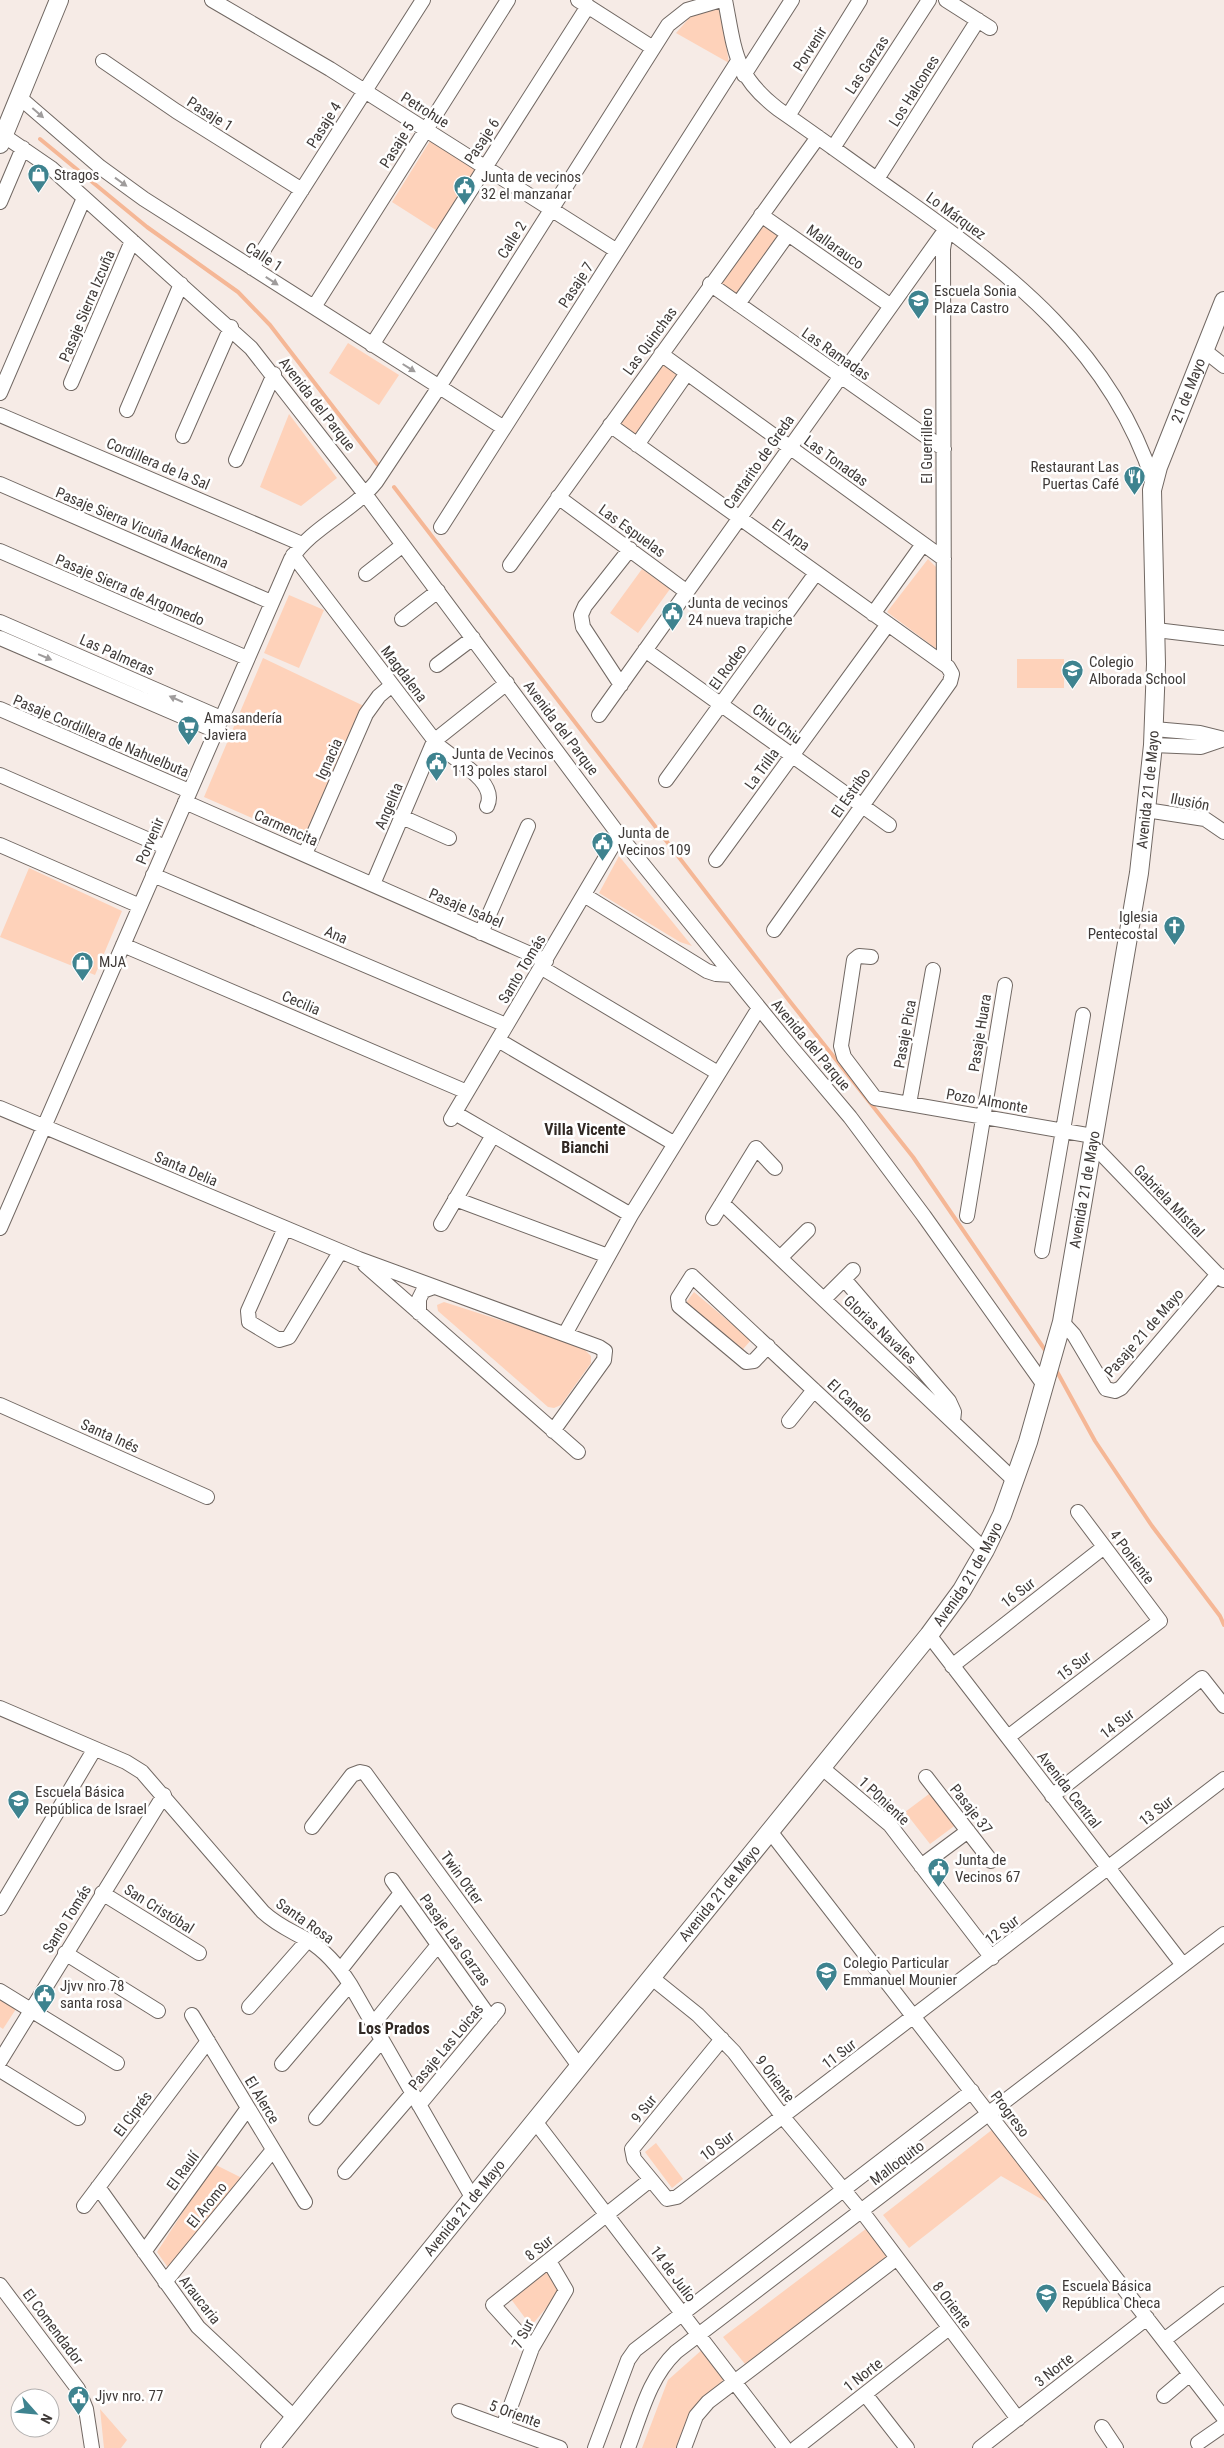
<svg xmlns="http://www.w3.org/2000/svg" width="1224" height="2448" font-family="'Roboto Condensed',sans-serif">
<style>
.green{fill:#fed2ba}
.lines{fill:none;stroke-linecap:round;stroke-linejoin:round}
.stream{stroke:#f5b796;stroke-width:4}
.minor-casing{stroke:#716863;stroke-width:16}
.major-casing{stroke:#716863;stroke-width:20}
.minor{stroke:#fff;stroke-width:14}
.major{stroke:#fff;stroke-width:18}
.oneway{fill:#9f9c9c}
.labels{text-anchor:middle;stroke-width:5;stroke-linejoin:round;paint-order:stroke}
.street-label{font-size:15px;fill:#3f3a38;stroke:#fff}
.poi-label{font-size:15px;fill:#3f3a38;stroke:#fff;text-anchor:start}
.neighbourhood-label{font-size:16px;font-weight:bold;fill:#312924;stroke:#fff}
</style>
<rect width="100%" height="100%" fill="#f6ebe6"/>
<path class="green" d="M720,7L729,63L676,33L691,16Z
M430,141L477,171L439,232L392,202Z
M762,221L782,235L738,297L718,282Z
M348,343L399,375L379,405L329,373Z
M662,360L682,375L637,438L616,424Z
M289,414L337,478L301,506L260,487Z
M928,559L937,568L938,650L887,612Z
M642,569L670,589L638,633L610,613Z
M289,595L324,610L299,668L264,653Z
M263,658L366,707L305,841L204,797Z
M1017,659H1064V688H1017Z
M619,856L692,946L680,942L599,893Z
M29,868L122,911L95,975L0,937Z
M694,1292L751,1340L738,1355L682,1308Z
M444,1302L581,1346L591,1356V1363L561,1405L554,1408L548,1407L438,1311L437,1305Z
M933,1791L957,1824L930,1844L905,1812Z
M0,1999L16,2009L3,2029L0,2027Z
M993,2129L1055,2207L1001,2176L909,2248L883,2215Z
M656,2143L683,2179L672,2188L645,2152Z
M214,2164L242,2178L169,2269L157,2252Z
M871,2225L891,2253L745,2364L723,2337Z
M546,2265L562,2289L531,2326L508,2295Z
M704,2348L727,2377L699,2401L681,2448H642L668,2380Z
M100,2409L127,2440L121,2448H104Z"/>
<g class="lines">
<path class="stream" d="M40,139L147,227L238,292L270,325L377,464
M394,487L788,999L913,1157L1047,1353
M1055,1368L1095,1441L1152,1526L1220,1616L1224,1625"/>
<defs>
<path id="minor" d="M212,0L330,69L617,251
M578,0L653,48
M725,0C735,51 734,75 778,109C820,138 862,169 905,199C1012,275 1111,351 1153,481
M946,0L990,28
M103,61L176,111L302,190
M744,75L792,0
M19,97L100,167L144,199L504,428
M788,116L860,0
M0,133L51,168L251,348L365,494L619,835L791,1047L850,1117L924,1216L1044,1385
M833,148L929,0
M877,179L978,20
M0,202L23,148
M761,215L891,306
M252,268L423,0
M710,284L944,449
M738,304L788,234
M314,307L508,0
M372,345L588,6
M1205,351L1224,366
M661,354L944,559
M71,383L132,241
M0,393L84,198
M127,410L181,284
M0,415L302,544
M610,425L948,667L952,674L950,682L774,930
M183,436L231,327
M637,445L687,373
M236,460L274,374
M0,484L271,602
M558,497L687,592
M441,527L738,61
M0,551L247,658
M293,555L438,745C452,759 499,781 487,806
M510,565L818,137
M366,574L403,545
M873,614L923,544
M402,619L438,591
M0,622L221,718
M1156,630L1224,638
M0,638L216,731
M645,650L889,825
M944,664L943,249L946,232
M437,665L473,638
M621,685L583,627L581,615L585,606L630,549
M0,709L189,791
M599,715L946,229
M1154,729L1200,733L1224,739
M1153,745L1201,747L1224,739
M0,775L165,847
M666,780L816,573
M185,802L546,961
M1146,810L1205,819L1224,832
M402,817L449,838
M0,845L140,906
M305,854L366,714L379,696L392,685
M716,860L888,624
M153,875L506,1025
M373,884L434,741L507,683
M584,895L707,971L716,974L732,975
M481,933L528,826
M123,945L467,1092
M871,957L859,956L854,960L841,1046L844,1057L875,1098L1093,1136
M542,968L718,1073
M498,1040L675,1144
M909,1104L933,970
M0,1108L359,1259L599,1347L605,1351L604,1360L553,1431
M455,1113L631,1215
M451,1119L619,835
M1092,1144L1223,1280
M455,1199L608,1256
M722,1203L1015,1481
M967,1216L1005,985
M713,1218L756,1148L775,1168
M441,1224L493,1135
M0,1228L291,559C312,527 352,512 376,482L439,387L668,25L687,10L721,0
M285,1228L248,1311L249,1322L279,1340L289,1337L340,1252
M1042,1251L1083,1015
M780,1258L808,1230
M365,1265L578,1452
M844,1279L949,1401L954,1412L953,1421
M824,1299L853,1270
M419,1313V1299L423,1291L434,1287
M1062,1322L1074,1335L1106,1389L1115,1391L1121,1388L1218,1274
M565,1334L631,1215L759,1008
M768,1346L754,1361L746,1362L679,1306L678,1298L692,1276L985,1550
M0,1405L207,1497
M789,1421L814,1390
M929,1635L1183,1965
M952,1666L1104,1547
M0,1708L126,1762L142,1772L263,1912C278,1926 292,1931 309,1941C327,1952 339,1967 350,1984L472,2197
M1008,1737L1160,1621L1078,1512
M821,1767L890,1825L992,1958
M926,1777L991,1861
M1052,1796L1202,1678L1224,1706
M312,1827L352,1775L360,1772L365,1773L579,2066
M769,1830L1224,2418
M921,1866L968,1831
M392,1880L491,2019
M102,1893L199,1953
M0,1908L94,1750
M65,1953L158,2011
M341,1969L401,1893
M652,1978L698,2015L734,2052L783,2117L867,2218L1018,2419
M0,1991L117,2063
M249,2007L308,1940
M192,2015L305,2202
M373,2024L438,1945
M722,2039L632,2149L634,2159L667,2199L677,2197L1224,1779
M0,2061L164,1795
M282,2064L350,1984
M0,2070L78,2118
M419,2105L498,2010
M316,2118L382,2040
M534,2120L785,2448
M345,2172L412,2094
M98,2187L198,2327L294,2417
M84,2206L208,2041
M144,2252L248,2108
M165,2282L273,2150
M0,2285L78,2389L86,2409L92,2448
M1164,2340L1224,2294
M532,2348L493,2305L650,2180
M865,2394L907,2448
M1164,2396L1190,2374
M459,2411L560,2448
M503,2427L532,2348L566,2290L549,2261
M1102,2427L1116,2448
M1198,2443L1224,2425
M595,2448L628,2360L635,2350L972,2091
M628,2448C641,2414 649,2378 676,2352L1224,1934
M684,2448L696,2416L708,2402L897,2258
M796,2448L949,2328
M980,2448L1147,2318"/>
<g id="major">
<path d="M0,144L59,0"/>
<path id="s1" d="M270,2448L929,1635L962,1590L985,1550L1002,1515L1028,1442L1062,1322L1139,873L1146,810L1153,745L1156,664L1152,490L1158,467L1224,301"/>
</g>
</defs>
<use href="#minor" class="minor-casing"/>
<use href="#major" class="major-casing"/>
<use href="#minor" class="minor"/>
<use href="#major" class="major"/>
</g>
<defs><path id="oneway-solid" d="M-6-.8H1V-3.2L6.5 0L1 3.2V.8H-6Z" transform="scale(1.25)"/></defs>
<g class="oneway">
<use href="#oneway-solid" transform="translate(38 113) rotate(41)"/>
<use href="#oneway-solid" transform="translate(121 182) rotate(36)"/>
<use href="#oneway-solid" transform="translate(272 281) rotate(33)"/>
<use href="#oneway-solid" transform="translate(409 368) rotate(32)"/>
<use href="#oneway-solid" transform="translate(45 657) rotate(23)"/>
<use href="#oneway-solid" transform="translate(176 699) rotate(-156)"/>
</g>
<defs>
<symbol id="shop-pin" viewBox="-11 -11 22 30"><path d="M0 17L-7.5 6A9.5 9.5 0 1 1 7.5 6Z" fill="#3e838f" stroke="#fff"/><path d="M-5-2.5h2.3a2.7 3.5 0 0 1 5.4 0H5L5.5 6h-11ZM-1.5-2.5h3a1.5 2.3 0 0 0-3 0Z" fill="#fff"/></symbol>
<symbol id="civic-pin" viewBox="-11 -11 22 30"><path d="M0 17L-7.5 6A9.5 9.5 0 1 1 7.5 6Z" fill="#3e838f" stroke="#fff"/><path d="M-.6-6.5H3V-4.5H.6V-3L4-1V1h2V6H-6V1h2V-1L-.6-3ZM-1.2 2.5V6h2.4V2.5Z" fill="#fff"/></symbol>
<symbol id="school-pin" viewBox="-11 -11 22 30"><path d="M0 17L-7.5 6A9.5 9.5 0 1 1 7.5 6Z" fill="#3e838f" stroke="#fff"/><path d="M0-5L7-2L0 1L-7-2ZM-4 1L0 2.5L4 1V4Q0 6-4 4Z" fill="#fff"/></symbol>
<symbol id="restaurant-pin" viewBox="-11 -11 22 30"><path d="M0 17L-7.5 6A9.5 9.5 0 1 1 7.5 6Z" fill="#3e838f" stroke="#fff"/><path d="M-5-6h1v4h1v-4h1v4h1v-4h1v5L-1.5 .5V6h-2V.5L-5-1ZM5-6V6H3V1.5H1.5Q1.5-4 5-6Z" fill="#fff"/></symbol>
<symbol id="supermarket-pin" viewBox="-11 -11 22 30"><path d="M0 17L-7.5 6A9.5 9.5 0 1 1 7.5 6Z" fill="#3e838f" stroke="#fff"/><path d="M-6-5.5h2.5l.6 2H6L4.5 2H-2.5L-4.4-4H-6ZM-1.5 3.2a1.3 1.3 0 1 0 .1 0ZM3 3.2a1.3 1.3 0 1 0 .1 0Z" fill="#fff"/></symbol>
<symbol id="church-pin" viewBox="-11 -11 22 30"><path d="M0 17L-7.5 6A9.5 9.5 0 1 1 7.5 6Z" fill="#3e838f" stroke="#fff"/><path d="M-1.2-6h2.4v3.5h3.3v2.4h-3.3V6h-2.4V-.1h-3.3v-2.4h3.3Z" fill="#fff"/></symbol>
</defs>
<g fill-rule="evenodd">
<use href="#shop-pin" x="26" y="162" width="25" height="34"/>
<use href="#civic-pin" x="452" y="174" width="25" height="34"/>
<use href="#school-pin" x="906" y="288" width="25" height="34"/>
<use href="#restaurant-pin" x="1122" y="464" width="25" height="34"/>
<use href="#civic-pin" x="660" y="600" width="25" height="34"/>
<use href="#school-pin" x="1060" y="658" width="25" height="34"/>
<use href="#supermarket-pin" x="176" y="714" width="25" height="34"/>
<use href="#civic-pin" x="424" y="750" width="25" height="34"/>
<use href="#civic-pin" x="590" y="830" width="25" height="34"/>
<use href="#church-pin" x="1162" y="914" width="25" height="34"/>
<use href="#shop-pin" x="70" y="950" width="25" height="34"/>
<use href="#school-pin" x="6" y="1788" width="25" height="34"/>
<use href="#civic-pin" x="926" y="1856" width="25" height="34"/>
<use href="#school-pin" x="814" y="1960" width="25" height="34"/>
<use href="#civic-pin" x="32" y="1982" width="25" height="34"/>
<use href="#school-pin" x="1034" y="2282" width="25" height="34"/>
<use href="#civic-pin" x="66" y="2384" width="25" height="34"/>
</g>
<g class="labels">
<g class="street-label">
<text transform="translate(810 49) rotate(-58)" y="5">Porvenir</text>
<text transform="translate(867 65) rotate(-57)" y="5">Las Garzas</text>
<text transform="translate(914 91) rotate(-58)" y="5">Los Halcones</text>
<text transform="translate(425 110) rotate(32)" y="5">Petrohue</text>
<text transform="translate(210 114) rotate(32)" y="5">Pasaje 1</text>
<text transform="translate(324 125) rotate(-58)" y="5">Pasaje 4</text>
<text transform="translate(482 141) rotate(-57)" y="5">Pasaje 6</text>
<text transform="translate(397 145) rotate(-58)" y="5">Pasaje 5</text>
<text transform="translate(956 216) rotate(36)" y="5">Lo Márquez</text>
<text transform="translate(512 240) rotate(-58)" y="5">Calle 2</text>
<text transform="translate(835 247) rotate(35)" y="5">Mallarauco</text>
<text transform="translate(264 257) rotate(33)" y="5">Calle 1</text>
<text transform="translate(576 285) rotate(-57)" y="5">Pasaje 7</text>
<text transform="translate(87 306) rotate(-67)" y="5">Pasaje Sierra Izcuña</text>
<text transform="translate(650 341) rotate(-54)" y="5">Las Quinchas</text>
<text transform="translate(836 354) rotate(35)" y="5">Las Ramadas</text>
<text dy="5" stroke="none"><textPath href="#s1" startOffset="2335">21 de Mayo</textPath></text>
<text transform="translate(317 404) rotate(52)" y="5">Avenida del Parque</text>
<text transform="translate(927 446) rotate(-90)" y="5">El Guerrillero</text>
<text transform="translate(836 461) rotate(36)" y="5">Las Tonadas</text>
<text transform="translate(759 462) rotate(-55)" y="5">Cantarito de Greda</text>
<text transform="translate(158 464) rotate(23)" y="5">Cordillera de la Sal</text>
<text transform="translate(142 528) rotate(23)" y="5">Pasaje Sierra Vicuña Mackenna</text>
<text transform="translate(632 531) rotate(36)" y="5">Las Espuelas</text>
<text transform="translate(791 535) rotate(36)" y="5">El Arpa</text>
<text transform="translate(130 590) rotate(23)" y="5">Pasaje Sierra de Argomedo</text>
<text transform="translate(117 655) rotate(24)" y="5">Las Palmeras</text>
<text transform="translate(728 667) rotate(-54)" y="5">El Rodeo</text>
<text transform="translate(404 674) rotate(53)" y="5">Magdalena</text>
<text transform="translate(777 724) rotate(36)" y="5">Chiu Chiu</text>
<text transform="translate(561 728) rotate(53)" y="5">Avenida del Parque</text>
<text transform="translate(101 736) rotate(23)" y="5">Pasaje Cordillera de Nahuelbuta</text>
<text transform="translate(329 759) rotate(-66)" y="5">Ignacia</text>
<text transform="translate(762 769) rotate(-54)" y="5">La Trilla</text>
<text dy="5" stroke="none"><textPath href="#s1" startOffset="1929">Avenida 21 de Mayo</textPath></text>
<text transform="translate(851 793) rotate(-55)" y="5">El Estribo</text>
<text transform="translate(1190 802) rotate(11)" y="5">Ilusión</text>
<text transform="translate(389 806) rotate(-67)" y="5">Angelita</text>
<text transform="translate(286 828) rotate(24)" y="5">Carmencita</text>
<text transform="translate(150 841) rotate(-67)" y="5">Porvenir</text>
<text transform="translate(466 908) rotate(23)" y="5">Pasaje Isabel</text>
<text transform="translate(336 935) rotate(23)" y="5">Ana</text>
<text transform="translate(522 969) rotate(-59)" y="5">Santo Tomás</text>
<text transform="translate(301 1003) rotate(23)" y="5">Cecilia</text>
<text transform="translate(980 1033) rotate(-81)" y="5">Pasaje Huara</text>
<text transform="translate(905 1034) rotate(-80)" y="5">Pasaje Pica</text>
<text transform="translate(811 1045) rotate(50)" y="5">Avenida del Parque</text>
<text transform="translate(987 1101) rotate(10)" y="5">Pozo Almonte</text>
<text transform="translate(186 1169) rotate(23)" y="5">Santa Delia</text>
<text dy="5" stroke="none"><textPath href="#s1" startOffset="1524">Avenida 21 de Mayo</textPath></text>
<text transform="translate(1169 1201) rotate(46)" y="5">Gabriela MIstral</text>
<text transform="translate(880 1330) rotate(43)" y="5">Glorias Navales</text>
<text transform="translate(1144 1333) rotate(-49)" y="5">Pasaje 21 de Mayo</text>
<text transform="translate(850 1401) rotate(43)" y="5">El Canelo</text>
<text transform="translate(110 1436) rotate(24)" y="5">Santa Inés</text>
<text transform="translate(1132 1557) rotate(53)" y="5">4 Poniente</text>
<text dy="5" stroke="none"><textPath href="#s1" startOffset="1119">Avenida 21 de Mayo</textPath></text>
<text transform="translate(1018 1593) rotate(-38)" y="5">16 Sur</text>
<text transform="translate(1074 1666) rotate(-37)" y="5">15 Sur</text>
<text transform="translate(1117 1724) rotate(-38)" y="5">14 Sur</text>
<text transform="translate(1069 1790) rotate(52)" y="5">Avenida Central</text>
<text transform="translate(884 1801) rotate(43)" y="5">1 P0niente</text>
<text transform="translate(971 1809) rotate(52)" y="5">Pasaje 37</text>
<text transform="translate(1156 1811) rotate(-38)" y="5">13 Sur</text>
<text transform="translate(462 1878) rotate(54)" y="5">Twin Otter</text>
<text dy="5" stroke="none"><textPath href="#s1" startOffset="714">Avenida 21 de Mayo</textPath></text>
<text transform="translate(159 1909) rotate(32)" y="5">San Cristóbal</text>
<text transform="translate(67 1919) rotate(-58)" y="5">Santo Tomás</text>
<text transform="translate(305 1921) rotate(35)" y="5">Santa Rosa</text>
<text transform="translate(1002 1930) rotate(-37)" y="5">12 Sur</text>
<text transform="translate(455 1940) rotate(54)" y="5">Pasaje Las Garzas</text>
<text transform="translate(446 2047) rotate(-50)" y="5">Pasaje Las Loicas</text>
<text transform="translate(839 2054) rotate(-37)" y="5">11 Sur</text>
<text transform="translate(775 2079) rotate(53)" y="5">9 Oriente</text>
<text transform="translate(262 2100) rotate(59)" y="5">El Alerce</text>
<text transform="translate(644 2109) rotate(-51)" y="5">9 Sur</text>
<text transform="translate(133 2114) rotate(-53)" y="5">El Ciprés</text>
<text transform="translate(1010 2114) rotate(53)" y="5">Progreso</text>
<text transform="translate(717 2146) rotate(-37)" y="5">10 Sur</text>
<text transform="translate(897 2163) rotate(-37)" y="5">Malloquito</text>
<text transform="translate(183 2171) rotate(-54)" y="5">El Raulí</text>
<text transform="translate(207 2205) rotate(-51)" y="5">El Aromo</text>
<text dy="5" stroke="none"><textPath href="#s1" startOffset="309">Avenida 21 de Mayo</textPath></text>
<text transform="translate(539 2248) rotate(-39)" y="5">8 Sur</text>
<text transform="translate(673 2274) rotate(53)" y="5">14 de Julio</text>
<text transform="translate(200 2300) rotate(52)" y="5">Araucaria</text>
<text transform="translate(952 2305) rotate(53)" y="5">8 Oriente</text>
<text transform="translate(53 2327) rotate(53)" y="5">El Comendador</text>
<text transform="translate(523 2334) rotate(-63)" y="5">7 Sur</text>
<text transform="translate(1054 2370) rotate(-38)" y="5">3 Norte</text>
<text transform="translate(863 2375) rotate(-38)" y="5">1 Norte</text>
<text transform="translate(515 2414) rotate(20)" y="5">5 Oriente</text>
</g>
<g class="poi-label">
<text x="54" y="180">Stragos</text>
<text x="481" y="182">Junta de vecinos<tspan x="481" dy="17">32 el manzanar</tspan></text>
<text x="934" y="296">Escuela Sonia<tspan x="934" dy="17">Plaza Castro</tspan></text>
<text x="1119" y="472" text-anchor="end">Restaurant Las<tspan x="1119" dy="17">Puertas Café</tspan></text>
<text x="688" y="608">Junta de vecinos<tspan x="688" dy="17">24 nueva trapiche</tspan></text>
<text x="1089" y="667">Colegio<tspan x="1089" dy="17">Alborada School</tspan></text>
<text x="204" y="723">Amasandería<tspan x="204" dy="17">Javiera</tspan></text>
<text x="452" y="759">Junta de Vecinos<tspan x="452" dy="17">113 poles starol</tspan></text>
<text x="618" y="838">Junta de<tspan x="618" dy="17">Vecinos 109</tspan></text>
<text x="1158" y="922" text-anchor="end">Iglesia<tspan x="1158" dy="17">Pentecostal</tspan></text>
<text x="99" y="967">MJA</text>
<text x="35" y="1797">Escuela Básica<tspan x="35" dy="17">República de Israel</tspan></text>
<text x="955" y="1865">Junta de<tspan x="955" dy="17">Vecinos 67</tspan></text>
<text x="843" y="1968">Colegio Particular<tspan x="843" dy="17">Emmanuel Mounier</tspan></text>
<text x="60" y="1991">Jjvv nro 78<tspan x="60" dy="17">santa rosa</tspan></text>
<text x="1062" y="2291">Escuela Básica<tspan x="1062" dy="17">República Checa</tspan></text>
<text x="95" y="2401">Jjvv nro. 77</text>
</g>
<g class="neighbourhood-label">
<text x="585" y="1135">Villa Vicente<tspan x="585" dy="18">Bianchi</tspan></text>
<text x="394" y="2034">Los Prados</text>
</g>
</g>
<g transform="translate(35 2413) rotate(117)"><circle r="24" fill="#ffffff" stroke="#b2b0af"/>
<path d="M0-4L9 19L0 12L-9 19Z" fill="#3e838f"/>
<text y="-8" font-size="14" font-weight="bold" text-anchor="middle" fill="#3f3a38">N</text>
</g>
</svg>
